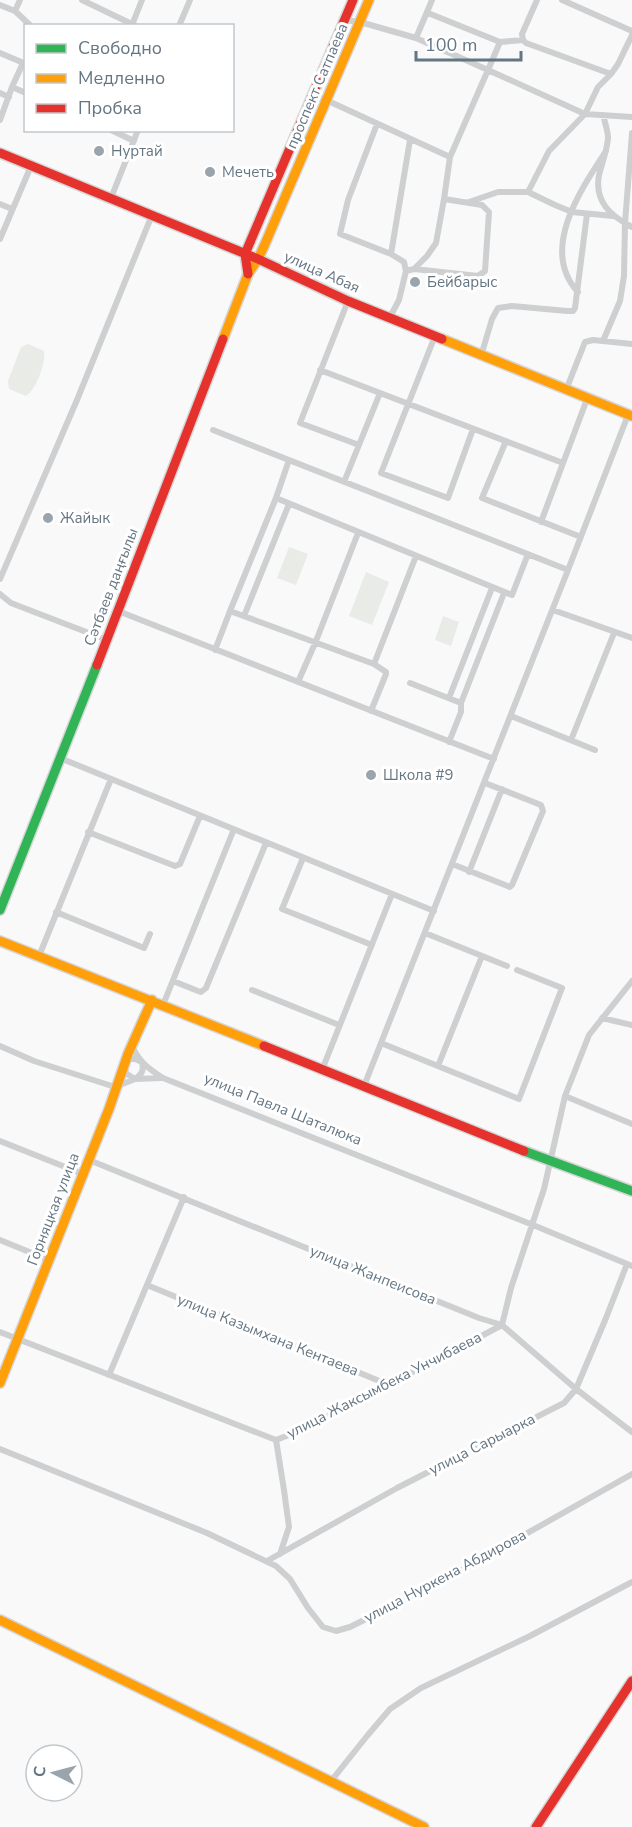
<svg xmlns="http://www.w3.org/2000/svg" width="632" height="1827" font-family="'Nunito Sans',sans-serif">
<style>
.green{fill:#e8ebe6}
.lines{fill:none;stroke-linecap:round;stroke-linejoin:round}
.fast-casing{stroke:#d5d6d7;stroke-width:12}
.slow-casing{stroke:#d5d6d7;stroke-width:12}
.jam-casing{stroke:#d5d6d7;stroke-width:12}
.street{stroke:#cecfd0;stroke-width:6}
.fast{stroke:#30b455;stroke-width:9}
.slow{stroke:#ff9f0a;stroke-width:9}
.jam{stroke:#e5322d;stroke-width:9}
.poi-dot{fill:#99a4ac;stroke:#fff;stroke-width:2}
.labels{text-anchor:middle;stroke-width:6;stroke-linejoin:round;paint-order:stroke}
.street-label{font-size:15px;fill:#657683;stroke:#fff}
.poi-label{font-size:15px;fill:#657683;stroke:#fff;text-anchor:start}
</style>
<rect width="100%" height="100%" fill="#f9f9f9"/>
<path class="green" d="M28,344L44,351C46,363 36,390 26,396L9,389L8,381L21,347Z
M289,547L308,554L296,585L277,578Z
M366,572L389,582L372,625L349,616Z
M443,616L459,622L451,646L435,640Z"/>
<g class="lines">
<defs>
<path id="fast" d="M0,910L97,665
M524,1151L632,1191"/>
<path id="slow" d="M223,339L248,274L258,259L265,244L369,0
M442,339L632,416
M0,941L264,1046
M0,1383L109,1109L128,1054L152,1000
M0,1620L424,1827"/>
<path id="jam" d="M0,153L258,259L348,301L442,339
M248,274L245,254L353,0
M97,665L223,339
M264,1046L524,1151
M536,1827L632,1681"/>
</defs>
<use href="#fast" class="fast-casing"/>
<use href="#slow" class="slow-casing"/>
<use href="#jam" class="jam-casing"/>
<path class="street" d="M82,0L136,26
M432,0L416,38L488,70L500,42L523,40
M562,0L632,31
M0,5L15,11L31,26
M15,11L20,0
M428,13L500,42
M344,20L360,22L416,38
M132,25L142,0
M179,26L190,0
M0,53L26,64
M611,74L618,64L632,35
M12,87L23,63
M0,93L9,97
M313,94L450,157L444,199L482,205L489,212L485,271L478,276L414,269L406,271L399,300L390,317
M603,115C605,123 608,131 608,138C607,151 602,163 599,175C594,202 611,216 632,227
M0,120L12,87L26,93
M377,124L348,200L340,234L391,254L404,262L406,271
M111,130L134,141
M450,157L488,70L585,114L598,87L611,74L526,43L523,40L522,34L537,0
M528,192L549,151L585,114L632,117
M111,198L138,130
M469,202L498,192H528L555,205L572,212L613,216
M0,204L12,209
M0,239L31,166
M391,254L410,140
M414,269L427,256L436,243L444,199
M578,292C539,250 581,189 606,151
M348,301L300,423L359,445
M435,336L381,473L448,498L473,429
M603,341L620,301L624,276L625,223L632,133
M481,356L492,319L498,308L512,306L567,311H573L575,308L587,214
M320,370L563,463
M566,390L585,342L593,340L632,344
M213,430L568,570
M506,441L482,498L581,537
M344,482L380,393
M276,498L289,460
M541,522L587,399
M0,579L77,400L152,215
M0,594L11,603L107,640
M553,610L632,638
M118,611L494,759
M230,611L276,498L512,595L528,554
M244,616L289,504
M215,650L230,611L374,664L386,672V674L371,711
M374,664L416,556
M298,682L316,641L358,533
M410,683L461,703L504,593
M449,698L492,588
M511,716L595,750
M571,740L614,633
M449,742L461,712V703
M60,758L434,911
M88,832L175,866L180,864L200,816
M303,858L282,909L372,945
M452,864L510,887L512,885L543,811L541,805L485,783
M469,872L502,789
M56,912L144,948L150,934
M425,933L507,966
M39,956L111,779
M173,981L198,991L201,992L206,988L266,843
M252,990L339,1025
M163,1005L234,829
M602,1018L632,1025
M381,1043L519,1099L562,988L517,970
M0,1046L34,1061L115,1087L135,1079L162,1078
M132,1046C139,1062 149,1069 163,1078L533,1225L632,1266
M438,1066L482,956
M122,1068L127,1074L135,1079C142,1074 144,1071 142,1062L135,1059H126
M322,1070L392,894
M364,1086L568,570L628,415
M565,1096L632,1124
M0,1141L83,1174
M89,1160L479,1318L502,1325L576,1389L632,1432
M0,1240L49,1260
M147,1285L389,1385
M0,1332L276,1440L299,1431L474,1340L502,1325L511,1288L544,1189L565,1096L589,1035L632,981
M109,1375L184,1197
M276,1440L284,1490L289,1527L280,1554
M0,1449L207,1533L276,1566L290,1579L308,1608L323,1627L336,1631L350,1627L388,1608L462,1570L632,1474
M267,1561L397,1488L564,1403L576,1389L606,1318L627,1264
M331,1781L367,1736L390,1709L421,1688L530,1636L632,1582"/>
<use href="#fast" class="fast"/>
<use href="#slow" class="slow"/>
<use href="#jam" class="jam"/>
</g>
<g class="poi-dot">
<circle cx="99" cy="151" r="6"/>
<circle cx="210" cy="172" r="6"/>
<circle cx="415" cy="282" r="6"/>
<circle cx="48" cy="518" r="6"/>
<circle cx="371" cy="775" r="6"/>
</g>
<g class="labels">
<g class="street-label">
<text transform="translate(317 86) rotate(-67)" y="5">проспект Сатпаева</text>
<text transform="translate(322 272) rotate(24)" y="5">улица Абая</text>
<text transform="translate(111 587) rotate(-69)" y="5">Сәтбаев даңғылы</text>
<text transform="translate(283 1109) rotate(22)" y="5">улица Павла Шаталюка</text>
<text transform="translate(53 1209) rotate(-69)" y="5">Горняцкая улица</text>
<text transform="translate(373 1275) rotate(22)" y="5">улица Жанпеисова</text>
<text transform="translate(268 1335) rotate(22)" y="5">улица Казымхана Кентаева</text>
<text transform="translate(384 1385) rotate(-27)" y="5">улица Жаксымбека Унчибаева</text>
<text transform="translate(482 1444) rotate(-27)" y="5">улица Сарыарка</text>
<text transform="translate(445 1576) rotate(-28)" y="5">улица Нуркена Абдирова</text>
</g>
<g class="poi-label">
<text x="111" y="156">Нуртай</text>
<text x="222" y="177">Мечеть</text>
<text x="427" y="287">Бейбарыс</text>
<text x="60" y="523">Жайык</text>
<text x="383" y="780">Школа #9</text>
</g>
</g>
<rect x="24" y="24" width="210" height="108" fill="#ffffff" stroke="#c1c8cd" stroke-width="1.5"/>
<rect x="36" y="44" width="30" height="9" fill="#30b455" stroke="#c1c8cd" stroke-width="1.5"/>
<text x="78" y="54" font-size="18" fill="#657683">Свободно</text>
<rect x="36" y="74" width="30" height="9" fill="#ff9f0a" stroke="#c1c8cd" stroke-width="1.5"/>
<text x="78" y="84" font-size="18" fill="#657683">Медленно</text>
<rect x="36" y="104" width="30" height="9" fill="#e5322d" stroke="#c1c8cd" stroke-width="1.5"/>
<text x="78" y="114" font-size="18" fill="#657683">Пробка</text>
<g transform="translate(54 1773) rotate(276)"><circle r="28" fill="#ffffff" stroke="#c1c8cd" stroke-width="1.5"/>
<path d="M0-4.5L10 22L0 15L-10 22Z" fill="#99a4ac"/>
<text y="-9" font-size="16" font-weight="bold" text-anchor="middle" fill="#657683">С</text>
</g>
<path d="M416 51v9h105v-9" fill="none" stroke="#657683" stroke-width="3"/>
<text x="425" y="51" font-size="18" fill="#657683" stroke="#ffffff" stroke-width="4.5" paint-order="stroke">100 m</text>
</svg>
